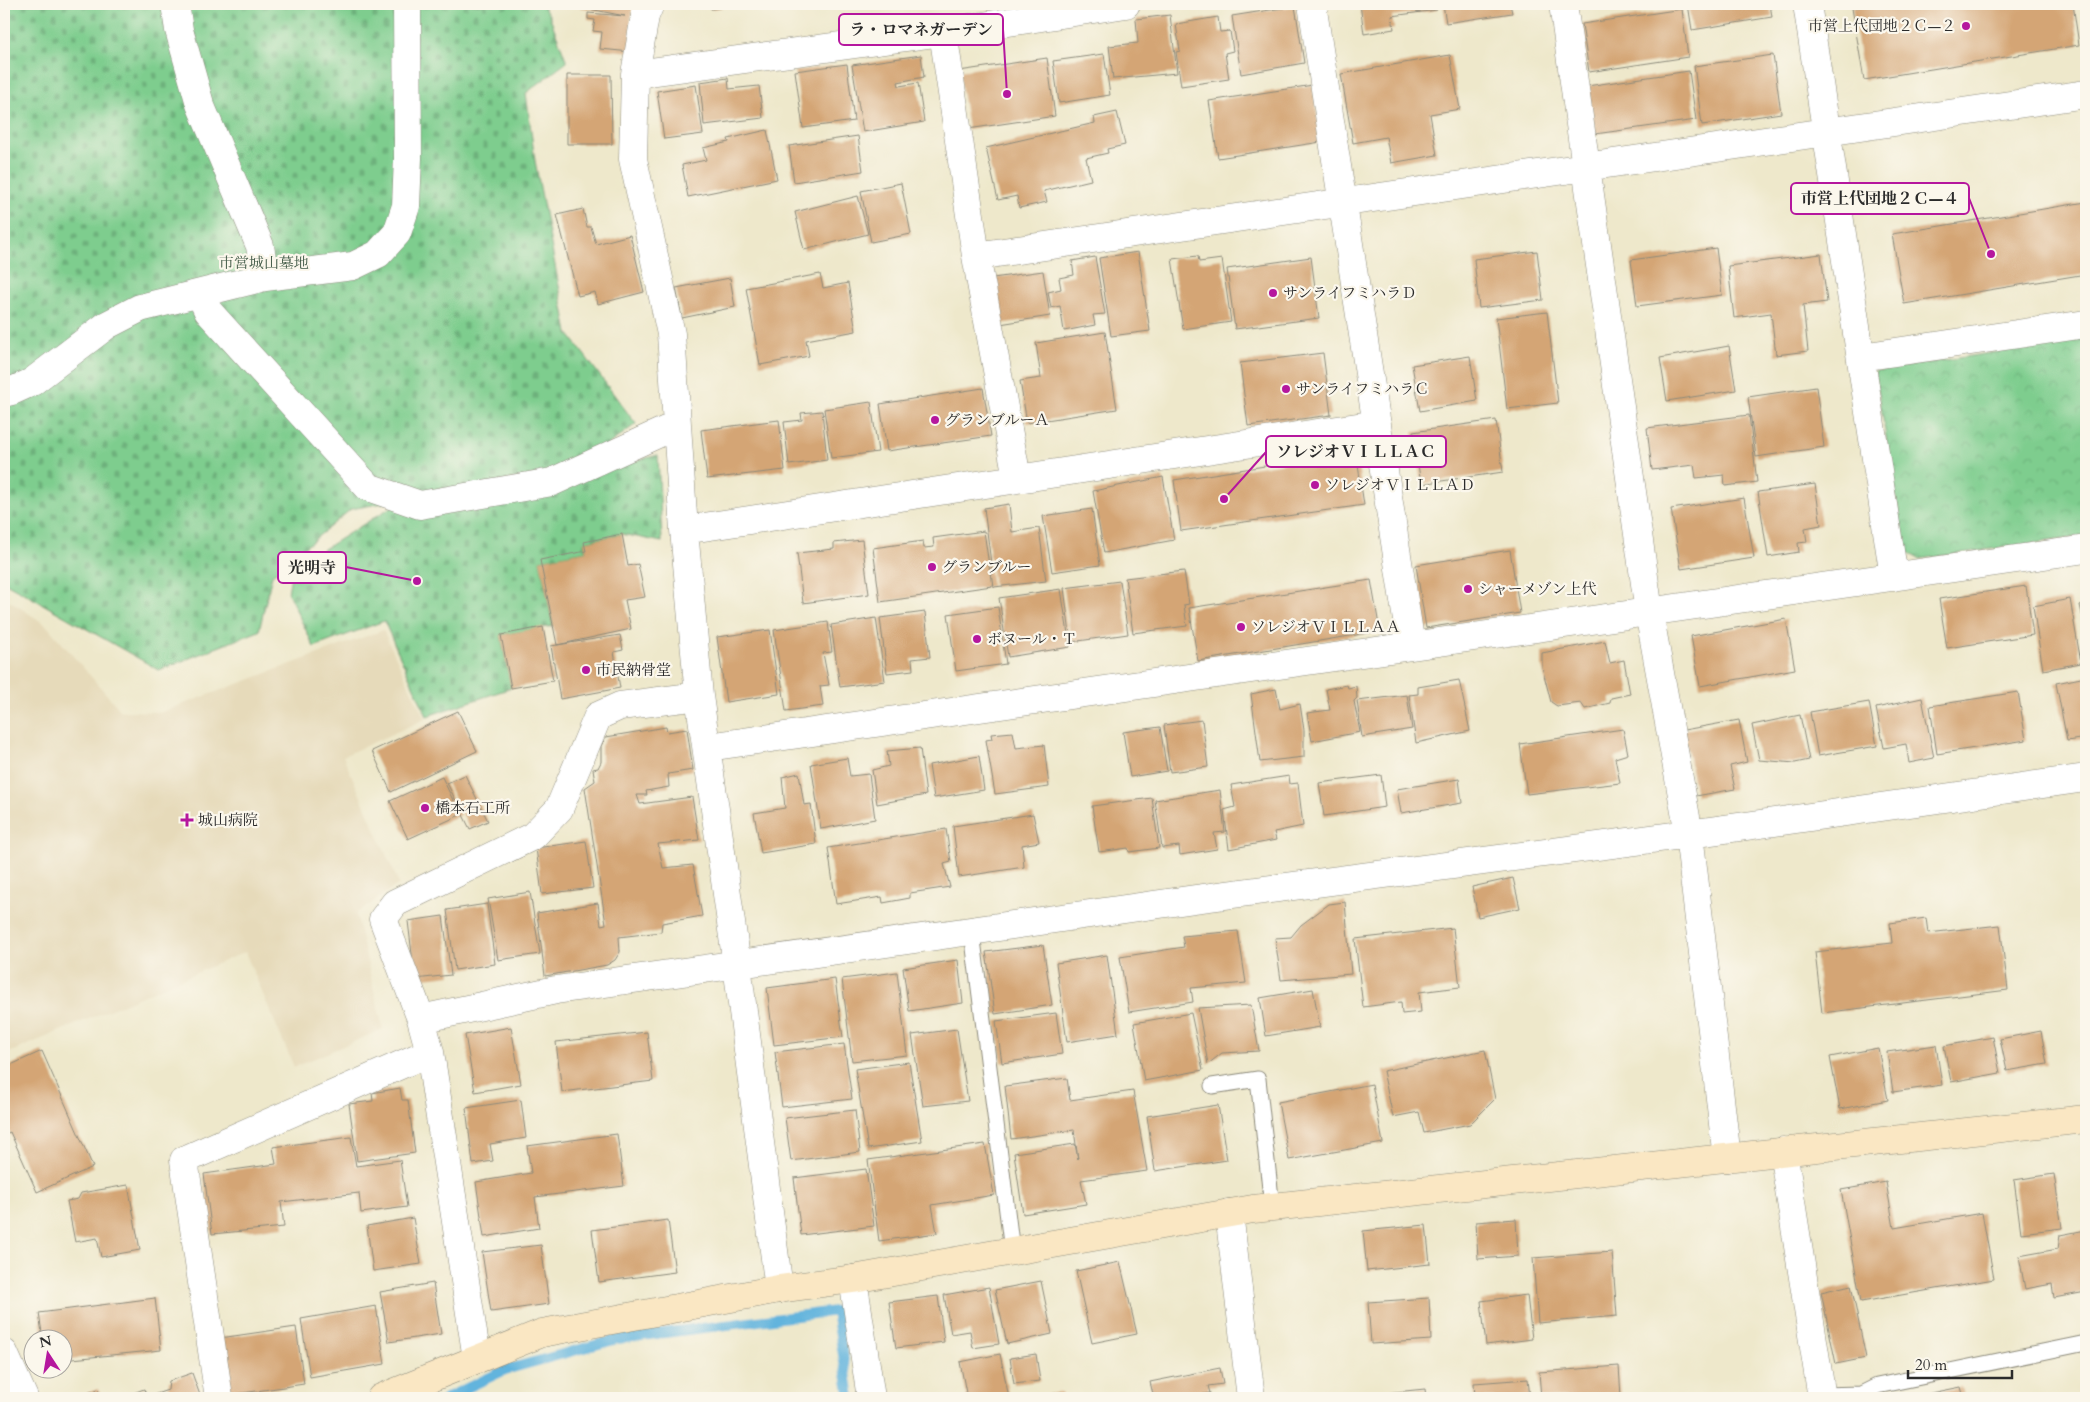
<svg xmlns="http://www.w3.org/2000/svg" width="2090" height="1402" font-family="Cardo,'Noto Serif JP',serif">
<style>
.built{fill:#e6daba}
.cemetery{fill:url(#cemetery-stones);stroke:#547c5c}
.park{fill:url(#park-crowns);stroke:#547c5c}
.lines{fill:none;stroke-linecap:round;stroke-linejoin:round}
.stream{stroke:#62b4dd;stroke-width:10}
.building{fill:#d4a575}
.lane-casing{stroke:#8c8a7b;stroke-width:17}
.street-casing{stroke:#8c8a7b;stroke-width:29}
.secondary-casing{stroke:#8c8a7b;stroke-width:29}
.lane{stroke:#fff;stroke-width:15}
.street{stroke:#fff;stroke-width:28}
.secondary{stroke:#fae7c3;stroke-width:28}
.poi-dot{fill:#b5179e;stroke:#fbf7ec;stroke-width:2}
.labels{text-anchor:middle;stroke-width:4.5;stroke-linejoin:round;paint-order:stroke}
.poi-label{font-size:15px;fill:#2b2b2b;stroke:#fbf7ec;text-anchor:start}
.park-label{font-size:15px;fill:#445c49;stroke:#fbf7ec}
.leader{fill:none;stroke:#b5179e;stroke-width:2}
.callout-dot{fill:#b5179e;stroke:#fbf7ec;stroke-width:2}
.callout{fill:#fbf7ec;stroke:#b5179e;stroke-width:2}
.callout-label{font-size:16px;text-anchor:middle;font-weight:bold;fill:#2b2b2b}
</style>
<defs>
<pattern id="cemetery-stones" width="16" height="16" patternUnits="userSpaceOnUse" patternTransform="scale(1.25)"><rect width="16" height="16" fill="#7ecd8e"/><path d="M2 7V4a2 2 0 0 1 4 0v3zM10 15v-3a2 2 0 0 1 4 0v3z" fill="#6db07b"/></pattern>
<pattern id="park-crowns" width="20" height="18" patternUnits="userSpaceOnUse" patternTransform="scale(1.25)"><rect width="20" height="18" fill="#7ecd8e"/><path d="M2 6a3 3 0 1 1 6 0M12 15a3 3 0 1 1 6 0" fill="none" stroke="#6db07b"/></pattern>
</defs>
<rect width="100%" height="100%" fill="#fbf7ec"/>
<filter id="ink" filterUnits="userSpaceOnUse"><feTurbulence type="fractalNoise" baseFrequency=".02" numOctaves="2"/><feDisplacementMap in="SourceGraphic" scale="10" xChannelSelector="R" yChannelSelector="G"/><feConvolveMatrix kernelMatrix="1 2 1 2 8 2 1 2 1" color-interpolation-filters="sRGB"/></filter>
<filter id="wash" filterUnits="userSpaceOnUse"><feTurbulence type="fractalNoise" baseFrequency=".0096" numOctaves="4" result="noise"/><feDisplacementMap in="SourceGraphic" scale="20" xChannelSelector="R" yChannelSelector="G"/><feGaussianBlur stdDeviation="1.12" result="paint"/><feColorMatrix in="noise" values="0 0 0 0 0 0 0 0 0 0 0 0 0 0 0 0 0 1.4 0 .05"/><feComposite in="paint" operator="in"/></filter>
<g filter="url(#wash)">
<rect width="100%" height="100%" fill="#eee8cb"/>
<path class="built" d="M4,597L46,625L121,711L162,712L383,630L425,719L343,756L399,884L356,914L383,1029L294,1067L245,952L4,1055Z"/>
<path class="cemetery" d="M4,4H542L549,15L567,62L526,93L535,161L568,333L636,424L598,452L545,473L351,509L272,575L259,631L159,670L4,582Z
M658,455L662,542L622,534L584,542L586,551L540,560L553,626L501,635L511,688L427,716L384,621L314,647L288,593L292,569L396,504L435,514Z"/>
<path class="park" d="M2086,338V536L1919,559L1905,551L1875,371Z"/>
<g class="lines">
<path class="stream" d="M446,1398L505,1370L617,1339L836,1311L850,1398"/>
</g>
<g id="blocks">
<path class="building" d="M574,4H634L631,17V52L600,49L602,32L593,31L595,20L588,19V13L625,16L574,6Z
M710,4H737V5L711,9Z
M1360,4H1436L1437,10L1392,16L1394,29L1364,34Z
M1443,4H1510L1512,13L1446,23Z
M1688,4H1770L1772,17L1692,30Z
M1878,4H2073L2079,45L1864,80L1852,8Z
M1295,6L1304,63L1241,74L1232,16Z
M1682,9L1688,57L1589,72L1582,24Z
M1170,15L1177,73L1113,79L1109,46L1138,43L1136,19Z
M1218,17L1220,32L1230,31L1233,51L1225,53L1229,79L1181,86L1176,52L1180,51L1176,24Z
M1104,54L1110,95L1059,103L1053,61Z
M921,55L924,77L898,82L899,86L918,83L924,122L863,132L852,65Z
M1450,55L1460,109L1430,114L1437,155L1391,163L1386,137L1353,143L1341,74Z
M1773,55L1781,113L1702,125L1694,66Z
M1047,58L1055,116L968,129L959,71Z
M847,64L854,121L803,128L795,71Z
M1689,71L1696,120L1595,134L1587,86Z
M567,75H611L612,144H567Z
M728,78L729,89L759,86L763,118L704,125L700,82Z
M696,85L703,134L664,139L657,91Z
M1313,85L1321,142L1218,158L1209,101Z
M1117,112L1125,145L1107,149L1108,153L1086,158L1091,180L1044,191L1047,202L1019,208L1017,196L998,200L986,148L1095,123L1094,117Z
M767,130L777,179L688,197L682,165L706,160L703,148L729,142L728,139Z
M858,136L863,171L794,182L789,146Z
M901,183L911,234L871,242L861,191Z
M858,196L868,234L804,250L795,212Z
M2086,202V274L1904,304L1892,234Z
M583,209L587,227H591L596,244L630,235L644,292L598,304L595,292L578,296L557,215Z
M1716,248L1722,295L1637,306L1631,260Z
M1537,251L1543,300L1479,308L1474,259Z
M1138,252L1150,331L1111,336L1099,258Z
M1821,254L1827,302L1803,305L1808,351L1776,355L1771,313L1734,318L1728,266Z
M1198,256L1199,262L1222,259L1231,322L1183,329L1172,259Z
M1095,257L1105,314L1093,315L1095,325L1064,331L1060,306L1051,308L1048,292L1061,289L1059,278L1074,275L1072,261Z
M1311,257L1319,318L1235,329L1227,269Z
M1043,271L1050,316L1000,324L993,278Z
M820,274L823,288L848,283L856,331L806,340L809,356L760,365L746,288Z
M730,278L735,307L682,318L676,288Z
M1547,312L1558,403L1507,409L1496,318Z
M1105,332L1117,409L1027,423L1020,381L1041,378L1036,343Z
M1729,346L1736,390L1667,401L1660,358Z
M1323,353L1331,415L1248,426L1240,363Z
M1470,356L1477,401L1420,411L1412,365Z
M1816,387L1824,447L1756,457L1748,397Z
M983,388L991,436L887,451L880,404Z
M871,402L878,452L831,458L824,409Z
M822,411L827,460L789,465L784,422L802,420L801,413Z
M1749,415L1757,482L1725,486L1724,475L1696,478L1694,465L1652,470L1647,428Z
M779,420L785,470L707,479L701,430Z
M1496,420L1503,472L1421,484L1413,432Z
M1356,452L1364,505L1181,531L1174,480Z
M1163,477L1174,540L1104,553L1093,491Z
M1815,484L1821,525L1805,528L1807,542L1798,543L1799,552L1768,557L1758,492Z
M1744,498L1754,558L1681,569L1671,509Z
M1009,504L1012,532L1039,528L1046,581L994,587L984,508Z
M1092,509L1100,565L1052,572L1043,516Z
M984,531L992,586L880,602L873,548L923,541L924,548L934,547L933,538Z
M622,534L628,566L638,564L645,597L625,600L631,629L557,645L540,560L586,551L584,542Z
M862,540L869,594L803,603L797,553L834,549V543Z
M1510,550L1520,613L1426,628L1416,565Z
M1184,571L1189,604L1184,605L1187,626L1133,633L1125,578Z
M1371,580L1380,631L1198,661L1189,608Z
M1120,581L1128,634L1071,642L1064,588Z
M2026,586L2033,635L1947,648L1939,599Z
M1061,589L1070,647L1008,657L999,598Z
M2070,599L2081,663L2043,670L2033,606Z
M2086,603V627H2085L2080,605Z
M998,607L1006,664L956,671L948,614Z
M925,612L930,657L912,659L913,670L887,673L880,618Z
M876,618L885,681L840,687L831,625Z
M1786,619L1795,669L1700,686L1691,636Z
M828,622L832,652L823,653L829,685L820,686L823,706L786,711L774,630Z
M543,627L553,681L511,688L501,635Z
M770,630L779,694L726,702L717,637Z
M620,635L623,650L614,652L620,688L560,699L551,646Z
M1605,641L1610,663L1624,660L1630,694L1611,698L1610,703L1585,709L1581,703L1557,706L1551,702L1542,667V653Z
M2086,677V738L2067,741L2056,683Z
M1459,680L1470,731L1416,743L1409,695L1418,694V687Z
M1347,685L1348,688L1356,686L1357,698L1354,701L1360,732L1312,741L1307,713L1330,710L1326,689Z
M1276,689L1280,709L1300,704L1304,730V757L1260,762L1251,694Z
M2018,692L2026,740L1937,754L1930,706Z
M1407,695L1412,729L1362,737L1357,701Z
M1922,698L1934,758L1909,763L1906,744L1884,748L1876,708Z
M1869,702L1877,746L1818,756L1810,712Z
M458,711L477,751L391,792L372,751Z
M1800,715L1809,760L1795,763L1759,760L1752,725Z
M1202,720L1208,767L1170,772L1164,725Z
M1739,720L1747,762L1730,766L1735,789L1696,796L1684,730Z
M666,727L667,732L687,729L693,770L668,774L669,787L646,791L647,795H637L640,804L692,797L699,840L658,844L663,868L693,865L702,916L662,923L661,932L619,937L620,952L615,960L607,965L545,976L537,913L598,903L601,925L606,924L585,788L595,781L593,769L598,768L601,762V746L606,737Z
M1160,727L1167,771L1130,777L1123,732Z
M1623,729L1628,754L1615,758L1620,783L1527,794L1520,744Z
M1013,732L1016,748L1044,745L1049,787L995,794L986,740L992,739L991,734Z
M920,748L926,795L877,804L872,770L889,766L887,751Z
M979,756L984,790L934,798L929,765Z
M847,758L850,776L869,774L875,819L821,829L811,764Z
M799,773L804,805L811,804L816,844L761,853L754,813L785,808L782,777Z
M465,775L488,821L470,829L447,783Z
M1381,775L1385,807L1324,816L1319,783Z
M1289,776L1290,784L1298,783L1303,826L1274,832L1276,840L1229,849L1224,810L1235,807L1231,785Z
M442,777L460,815L408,839L390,801Z
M1459,779L1462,803L1401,813L1397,789Z
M1220,790L1225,832L1214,833L1217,849L1180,855L1179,846L1162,848L1155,800Z
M1152,798L1159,848L1129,852L1128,848L1099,852L1092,806Z
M1033,814L1039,842L1022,845L1024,867L959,877L953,826Z
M946,829L951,862L944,864L950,887L910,893V898L883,903L882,897L836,904L828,848Z
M586,841L593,888L542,894L536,848Z
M1513,878L1520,908L1478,917L1472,887Z
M530,892L540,954L498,960L488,899Z
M1345,902L1351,974L1281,980L1275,938L1291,937L1301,925L1329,904Z
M487,904L495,964L455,970L447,910Z
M443,916L451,975L415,979L408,921Z
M1926,918L1928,933L2000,925L2008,990L1822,1013L1815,952L1892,943L1890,923Z
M1453,928L1460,987L1419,992L1421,1012L1402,1014L1401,1002L1363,1007L1355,939Z
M1238,931L1246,983L1191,988L1193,1002L1129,1012L1120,957L1184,947L1182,936Z
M1043,945L1052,1005L995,1014L986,952Z
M1107,955L1118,1034L1067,1042L1056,963Z
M958,960L963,1003L909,1011L903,968Z
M897,972L907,1055L852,1061L842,979Z
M835,979L843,1037L774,1045L767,988Z
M1313,989L1320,1027L1266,1036L1260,998Z
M1251,1005L1259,1051L1222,1053L1208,1064L1198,1008Z
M1056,1013L1062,1054L1002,1063L996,1021Z
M1191,1013L1203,1070L1144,1081L1134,1023Z
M511,1027L521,1084L475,1092L465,1035Z
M957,1029L968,1101L923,1106L912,1035Z
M2041,1031L2047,1064L2007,1071L2000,1039Z
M647,1032L653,1081L562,1092L556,1042Z
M1993,1037L2000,1073L1951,1082L1944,1046Z
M844,1044L852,1099L782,1107L775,1052Z
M1936,1045L1942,1085L1893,1092L1887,1052Z
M1878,1048L1888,1100L1840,1109L1830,1057Z
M1485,1050L1495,1099L1470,1124L1424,1133L1419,1112L1393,1117L1383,1071Z
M42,1051L93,1167L37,1192L10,1132L4,1135V1068Z
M909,1062L922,1141L868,1149L855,1069Z
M1067,1078L1070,1100L1133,1091L1147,1171L1081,1180L1086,1204L1023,1214L1014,1153L1075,1144L1078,1159L1074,1130L1011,1139L1005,1086Z
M1372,1084L1383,1143L1289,1160L1278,1102Z
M400,1088L402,1100H408L415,1153L357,1161L349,1104L373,1101L372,1093Z
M521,1100L526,1138L490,1144L493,1161L473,1164L466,1108Z
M1218,1105L1227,1160L1155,1171L1147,1116Z
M855,1110L860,1152L791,1161L785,1118Z
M617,1134L624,1186L535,1197L539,1228L484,1237L476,1182L531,1173L527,1146Z
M351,1137L356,1166L400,1160L407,1207L361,1213L359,1193L281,1202L284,1227L212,1234L204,1174L276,1164L273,1147Z
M985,1144L994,1195L932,1205L937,1233L879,1241L868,1160Z
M866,1169L874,1226L801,1235L794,1178Z
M2054,1174L2062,1228L2021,1233L2014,1180Z
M1886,1182L1894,1228L1982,1213L1994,1279L1861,1302L1841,1190Z
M128,1185L140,1250L101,1257L97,1238L75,1242L67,1201L78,1199L81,1193Z
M413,1218L421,1264L373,1271L367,1226Z
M1516,1219L1518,1256L1478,1259L1476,1222Z
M668,1220L675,1272L599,1282L592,1230Z
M1426,1225L1430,1264L1367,1271L1363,1231Z
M2086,1230V1292L2054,1298L2052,1284L2025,1289L2019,1256L2058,1249L2060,1235Z
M541,1245L549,1304L491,1312L482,1252Z
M1612,1252L1617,1316L1538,1323L1533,1258Z
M1120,1262L1137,1334L1092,1343L1076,1271Z
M1041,1281L1052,1334L1007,1344L995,1290Z
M433,1283L441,1334L389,1342L380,1292Z
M1851,1285L1866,1358L1836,1364L1821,1292Z
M989,1287L999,1344L973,1348L970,1331L951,1334L944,1295Z
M1527,1295L1532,1339L1486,1345L1481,1301Z
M938,1296L944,1342L896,1348L889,1302Z
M155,1298L161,1350L62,1360V1340H43L39,1313Z
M1429,1298L1431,1340L1371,1344L1368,1302Z
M376,1306L385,1364L310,1377L301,1319Z
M296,1327L304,1384L229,1395L220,1338Z
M1000,1354L1009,1398H967L960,1362Z
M1036,1354L1040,1381L1014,1384L1010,1358Z
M1619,1366L1621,1397L1541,1398L1539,1372Z
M1220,1368L1223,1384L1208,1386L1210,1393L1183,1398H1154L1150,1382Z
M192,1373L201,1398H154L153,1395L168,1390L169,1381Z
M1528,1379L1530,1398H1475L1474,1383Z
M1961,1387L1964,1398H1912V1397Z
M98,1389L102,1398H75Z
M144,1389L147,1398H120Z
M1425,1389L1426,1398H1375V1394Z
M1062,1392L1063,1398H1033V1397Z"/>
</g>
</g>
<g filter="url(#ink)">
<use href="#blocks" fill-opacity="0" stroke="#8c8a7b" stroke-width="1"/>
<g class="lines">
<defs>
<path id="lane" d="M972,932L1012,1251
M1212,1086L1258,1079L1272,1207
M1821,1395L1861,1394L1877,1386L2086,1343"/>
<path id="street" d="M175,4L179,30L200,104L260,246L265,277L353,266L378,254L397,233L406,206L408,158L407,4
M650,4L645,16L635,74L633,159L671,334L684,530L699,696L737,965L779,1289
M1312,4L1411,646
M1563,4L1649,612L1689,834L1727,1158
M1807,4L1894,577
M943,32L976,256L1017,478
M635,74L943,32L1126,4
M976,256L2086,94
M200,294L208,311L368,487L420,505L552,482L677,425
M1861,357L2086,324
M4,393L12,391L32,382L107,325L140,308L265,277
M684,530L1377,424
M708,747L2086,549
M421,1019L556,990L1195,899L1689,834L2086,778
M430,1052L477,1359
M1783,1151L1822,1398
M1229,1213L1251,1398
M853,1279L871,1398
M4,1353L24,1398
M219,1398L184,1160L430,1052L421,1019L383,919L395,903L533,836L559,809L598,716L620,706L699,696"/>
<path id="secondary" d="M381,1398L542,1333L779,1289L853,1279L1253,1209L2086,1119"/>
</defs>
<use href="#lane" class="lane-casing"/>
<use href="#street" class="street-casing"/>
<use href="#secondary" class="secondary-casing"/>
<use href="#lane" class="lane"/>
<use href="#street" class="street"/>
<use href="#secondary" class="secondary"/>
</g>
</g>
<g class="poi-dot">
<circle cx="1966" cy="26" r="5"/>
<circle cx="1273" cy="293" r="5"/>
<circle cx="1286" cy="389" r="5"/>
<circle cx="935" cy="420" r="5"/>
<circle cx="1315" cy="485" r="5"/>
<circle cx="932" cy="567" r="5"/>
<circle cx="1468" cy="589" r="5"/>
<circle cx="1241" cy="627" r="5"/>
<circle cx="977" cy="639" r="5"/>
<circle cx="586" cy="670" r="5"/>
<circle cx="425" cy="808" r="5"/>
<path d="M184.5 812.5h5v5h5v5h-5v5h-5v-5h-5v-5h5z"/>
</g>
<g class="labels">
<g class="poi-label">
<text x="1956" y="31" text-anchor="end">市営上代団地２Ｃ―２</text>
<text x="1283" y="298">サンライフミハラＤ</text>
<text x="1296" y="394">サンライフミハラＣ</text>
<text x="945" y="425">グランブルーＡ</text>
<text x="1325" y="490">ソレジオＶＩＬＬＡＤ</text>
<text x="942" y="572">グランブルー</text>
<text x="1478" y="594">シャーメゾン上代</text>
<text x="1251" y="632">ソレジオＶＩＬＬＡＡ</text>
<text x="987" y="644">ボヌール・Ｔ</text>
<text x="596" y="675">市民納骨堂</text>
<text x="435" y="813">橋本石工所</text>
<text x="198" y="825">城山病院</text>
</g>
<g class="park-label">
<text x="264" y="268">市営城山墓地</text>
</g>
</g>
<path class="leader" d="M1007 94L1003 29M1991 254L1969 198M1224 499L1266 452M417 581L346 567"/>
<g class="callout-dot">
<circle cx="1007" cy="94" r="5"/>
<circle cx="1991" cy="254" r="5"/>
<circle cx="1224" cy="499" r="5"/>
<circle cx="417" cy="581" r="5"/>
</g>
<g class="callout">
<rect x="839" y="14" width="164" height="31" rx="5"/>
<rect x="1791" y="183" width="178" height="31" rx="5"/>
<rect x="1266" y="436" width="180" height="31" rx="5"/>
<rect x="278" y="552" width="68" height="31" rx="5"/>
</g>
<g class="callout-label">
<text x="921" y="35">ラ・ロマネガーデン</text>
<text x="1880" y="204">市営上代団地２Ｃ―４</text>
<text x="1356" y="457">ソレジオＶＩＬＬＡＣ</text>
<text x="312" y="573">光明寺</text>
</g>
<rect width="2090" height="1402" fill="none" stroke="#fbf7ec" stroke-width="20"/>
<g transform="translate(48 1354) rotate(348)"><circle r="24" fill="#fbf7ec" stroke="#a8a59f"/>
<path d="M0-4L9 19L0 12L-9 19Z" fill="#b5179e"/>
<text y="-8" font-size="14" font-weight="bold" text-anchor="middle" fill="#2b2b2b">N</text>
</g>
<path d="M1908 1370v8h104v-8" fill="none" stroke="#2b2b2b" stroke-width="2.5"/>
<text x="1915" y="1370" font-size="15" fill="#2b2b2b" stroke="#fbf7ec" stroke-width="4" paint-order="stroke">20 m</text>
</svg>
